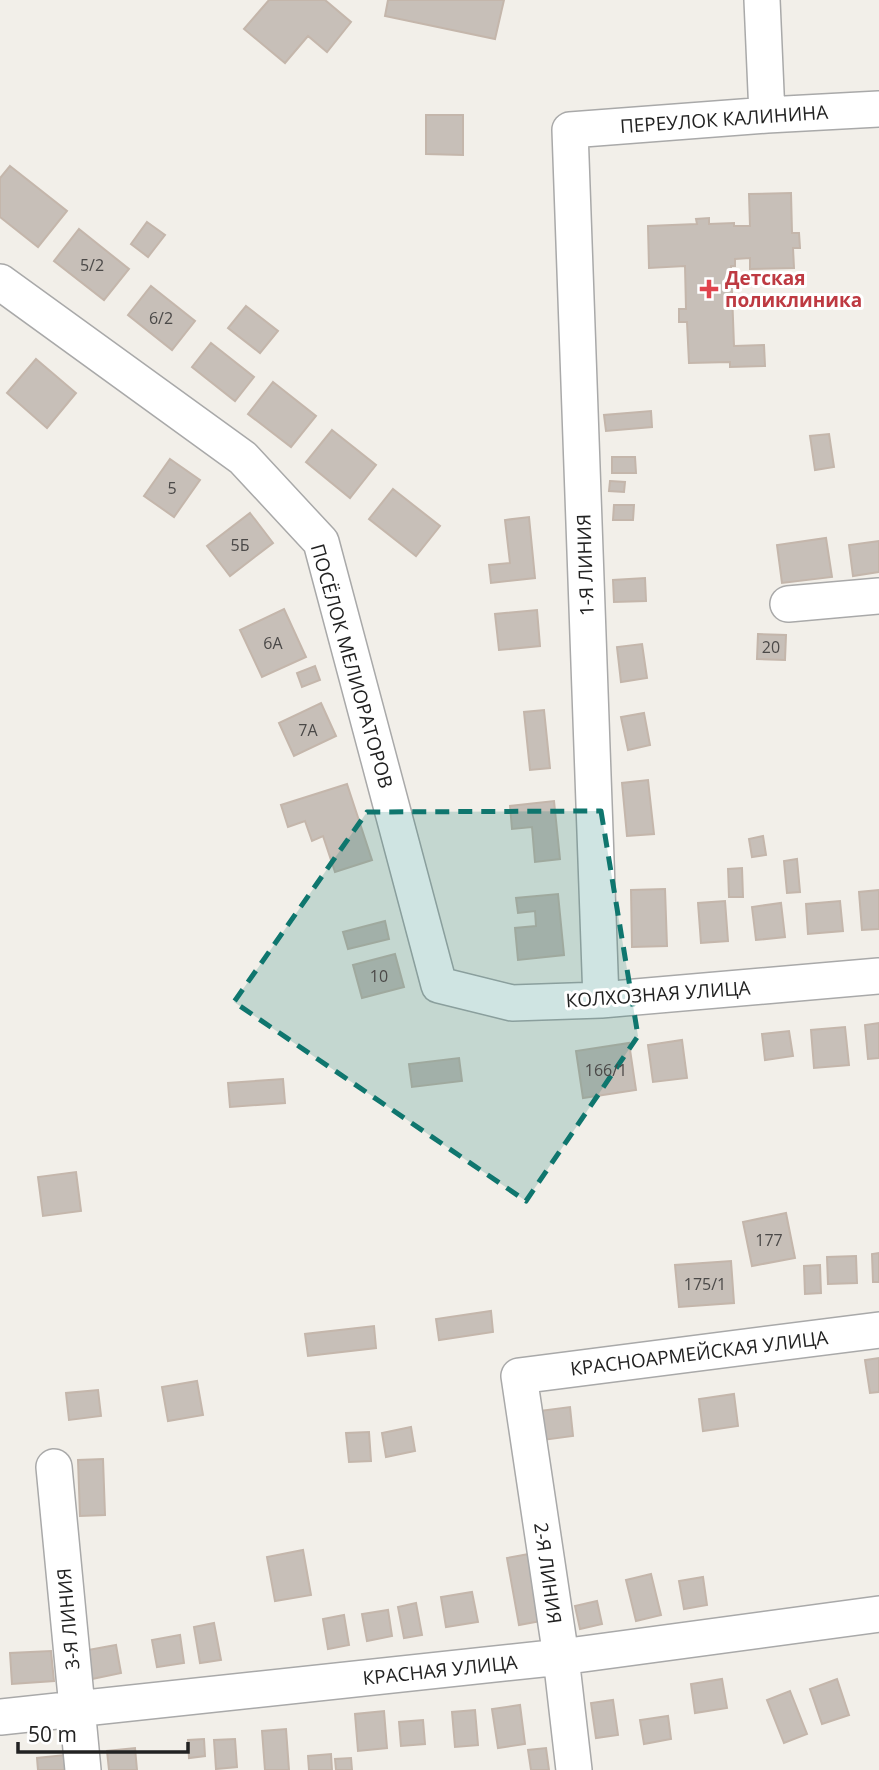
<svg xmlns="http://www.w3.org/2000/svg" width="879" height="1770" font-family="'Open Sans',sans-serif">
<style>
.building{fill:#c7bfb8;stroke:#c4b6ab;stroke-width:2}
.lines{fill:none;stroke-linecap:round;stroke-linejoin:round}
.minor-casing{stroke:#a9a9a9;stroke-width:38}
.minor{stroke:#fff;stroke-width:35}
.marked{fill:#0f766e;fill-opacity:0.2;stroke:#0f766e;stroke-width:5;stroke-dasharray:14 9;stroke-linejoin:round}
.health-dot{fill:#e0444e;stroke:#fff;stroke-width:2.5}
.labels{text-anchor:middle;stroke-width:6;stroke-linejoin:round;paint-order:stroke}
.number-label{font-size:16px;fill:#4b4948}
.street-label{font-size:19px;fill:#222;stroke:#fff}
.health-label{font-size:19px;font-weight:bold;fill:#be3a42;stroke:#fff;text-anchor:start}
</style>
<rect width="100%" height="100%" fill="#f2efe9"/>
<path class="building" d="M269,0H325L351,22L327,52L308,36L285,63L244,29Z
M388,0H504L495,39L385,16Z
M426,115H463V155L426,154Z
M10,166L67,211L38,247L0,217V178Z
M791,193L792,233H799L800,248H793L794,268L750,269V258L735,259V266H731L734,346L764,345L765,366L730,367V362L689,363L687,322H679V309H686L685,266L649,268L648,226L697,224L696,219L709,218V224L734,223V226H750L749,194Z
M147,222L165,235L148,257L131,244Z
M79,229L129,269L104,300L54,261Z
M151,286L195,321L172,350L128,315Z
M246,306L278,331L260,353L228,328Z
M211,343L254,377L235,401L192,367Z
M36,359L76,393L47,428L7,393Z
M273,382L316,416L291,447L248,414Z
M651,411L652,427L606,431L604,415Z
M332,430L376,465L350,498L306,462Z
M829,434L834,467L815,470L810,436Z
M612,457H635L636,473H612Z
M170,459L200,480L174,517L144,496Z
M610,481L625,482L624,492L609,491Z
M393,489L440,526L416,556L369,519Z
M614,505H634L633,520H613Z
M250,513L273,543L230,576L207,546Z
M529,517L535,578L491,583L489,565L510,563L505,520Z
M826,538L832,577L782,583L777,545Z
M879,541V572L853,576L849,545Z
M645,578L646,601L614,602L613,580Z
M284,609L306,657L262,677L240,630Z
M537,610L540,646L499,650L495,614Z
M758,634L786,635L785,660L757,659Z
M642,644L647,678L621,682L617,647Z
M315,666L320,680L302,687L297,673Z
M321,703L336,736L294,756L279,723Z
M544,710L550,768L530,770L524,712Z
M644,713L650,745L628,750L621,717Z
M648,780L654,834L627,836L622,783Z
M347,784L372,860L335,872L323,836L312,841L305,821L288,827L281,805Z
M554,801L560,859L535,862L532,827L512,829L510,806Z
M763,836L766,855L752,857L749,839Z
M797,859L800,892L787,893L784,861Z
M742,868L743,897H729L728,869Z
M665,889L667,946L632,947L631,890Z
M879,890V929L862,930L859,892Z
M558,894L564,955L518,960L515,928L536,926L535,911L518,913L516,898Z
M725,901L728,941L701,943L698,903Z
M840,901L843,931L808,934L806,904Z
M781,903L785,937L756,940L752,907Z
M385,921L389,939L348,949L343,932Z
M395,954L404,987L362,998L353,965Z
M879,1023V1058L868,1059L865,1025Z
M845,1027L849,1065L814,1068L811,1030Z
M789,1031L793,1056L765,1060L762,1034Z
M682,1040L687,1078L653,1082L648,1045Z
M629,1043L636,1090L583,1098L576,1051Z
M459,1058L462,1081L412,1087L409,1064Z
M283,1079L285,1103L230,1107L228,1083Z
M76,1172L81,1211L43,1216L38,1177Z
M786,1213L795,1258L752,1266L743,1222Z
M879,1253V1282H873L872,1254Z
M856,1256L857,1283L828,1284L827,1257Z
M731,1261L734,1303L679,1307L675,1265Z
M820,1265L821,1293L805,1294L804,1266Z
M491,1311L493,1332L439,1340L436,1319Z
M374,1326L376,1348L308,1356L305,1334Z
M879,1358V1392L870,1393L865,1360Z
M197,1381L203,1415L168,1421L162,1387Z
M98,1390L101,1416L69,1420L66,1393Z
M734,1394L738,1426L703,1431L699,1399Z
M570,1407L573,1436L543,1440L539,1411Z
M411,1427L415,1451L386,1457L382,1433Z
M369,1432L371,1461L349,1462L346,1433Z
M103,1459L105,1515L80,1516L78,1460Z
M303,1550L311,1595L275,1601L267,1557Z
M529,1554L541,1621L519,1625L507,1558Z
M651,1574L661,1615L636,1621L626,1580Z
M703,1577L707,1605L684,1609L679,1581Z
M472,1592L478,1622L446,1627L441,1597Z
M597,1601L602,1624L580,1629L575,1606Z
M416,1603L422,1635L404,1638L398,1607Z
M388,1610L392,1636L367,1641L362,1614Z
M344,1615L349,1645L328,1649L323,1619Z
M214,1623L221,1660L200,1663L194,1627Z
M180,1635L184,1663L157,1667L152,1640Z
M116,1645L121,1673L92,1679L88,1650Z
M51,1651L54,1681L12,1684L10,1653Z
M722,1679L727,1708L695,1713L691,1684Z
M837,1679L849,1715L822,1724L810,1689Z
M790,1691L807,1734L784,1743L767,1700Z
M613,1700L618,1735L596,1738L591,1703Z
M520,1705L525,1744L498,1748L492,1709Z
M475,1710L478,1745L455,1747L452,1712Z
M384,1711L387,1748L358,1751L355,1714Z
M668,1716L671,1739L644,1744L640,1720Z
M423,1720L425,1744L401,1746L399,1722Z
M286,1729L289,1770H265L262,1731Z
M204,1739L205,1756L189,1758L188,1740Z
M235,1739L237,1767L216,1769L214,1740Z
M135,1748L137,1770H109L107,1751Z
M546,1748L549,1770H531L528,1750Z
M331,1754L332,1770H309L308,1756Z
M65,1755L67,1770H38L37,1758Z
M351,1758L352,1770H336L335,1759Z"/>
<g class="lines">
<defs>
<path id="minor" d="M762,0L767,115
M0,282L243,458L321,542L439,985L512,1003L601,1000L879,976
M788,604L879,596
M601,1000L570,130L767,115L879,109
M54,1467L83,1770
M0,1717L561,1657L879,1614
M574,1770L561,1657L519,1376L879,1330"/>
</defs>
<use href="#minor" class="minor-casing"/>
<use href="#minor" class="minor"/>
</g>
<path class="marked" d="M601,811L638,1036L526,1201L234,1002L367,812Z"/>
<path class="health-dot" d="M705.5 278.5h7v7h7v7h-7v7h-7v-7h-7v-7h7z"/>
<g class="labels">
<g class="number-label">
<text x="92" y="271">5/2</text>
<text x="161" y="324">6/2</text>
<text x="172" y="494">5</text>
<text x="240" y="551">5Б</text>
<text x="273" y="649">6А</text>
<text x="771" y="653">20</text>
<text x="308" y="736">7А</text>
<text x="379" y="982">10</text>
<text x="606" y="1076">166/1</text>
<text x="769" y="1246">177</text>
<text x="705" y="1290">175/1</text>
</g>
<g class="street-label">
<text transform="translate(724 119) rotate(-4)" y="7">ПЕРЕУЛОК КАЛИНИНА</text>
<text transform="translate(585 565) rotate(-92)" y="7">1-Я ЛИНИЯ</text>
<text transform="translate(352 666) rotate(74)" y="7">ПОСЁЛОК МЕЛИОРАТОРОВ</text>
<text transform="translate(658 994) rotate(-4)" y="7">КОЛХОЗНАЯ УЛИЦА</text>
<text transform="translate(699 1353) rotate(-7)" y="7">КРАСНОАРМЕЙСКАЯ УЛИЦА</text>
<text transform="translate(548 1573) rotate(82)" y="7">2-Я ЛИНИЯ</text>
<text transform="translate(68 1619) rotate(-95)" y="7">3-Я ЛИНИЯ</text>
<text transform="translate(440 1670) rotate(-6)" y="7">КРАСНАЯ УЛИЦА</text>
</g>
<g class="health-label">
<text x="725" y="285">Детская<tspan x="725" dy="22">поликлиника</tspan></text>
</g>
</g>
<path d="M18 1742v10h170v-10" fill="none" stroke="#222222" stroke-width="3.5"/>
<text x="28" y="1742" font-size="21" fill="#222222" stroke="#ffffff" stroke-width="5" paint-order="stroke">50 m</text>
</svg>
